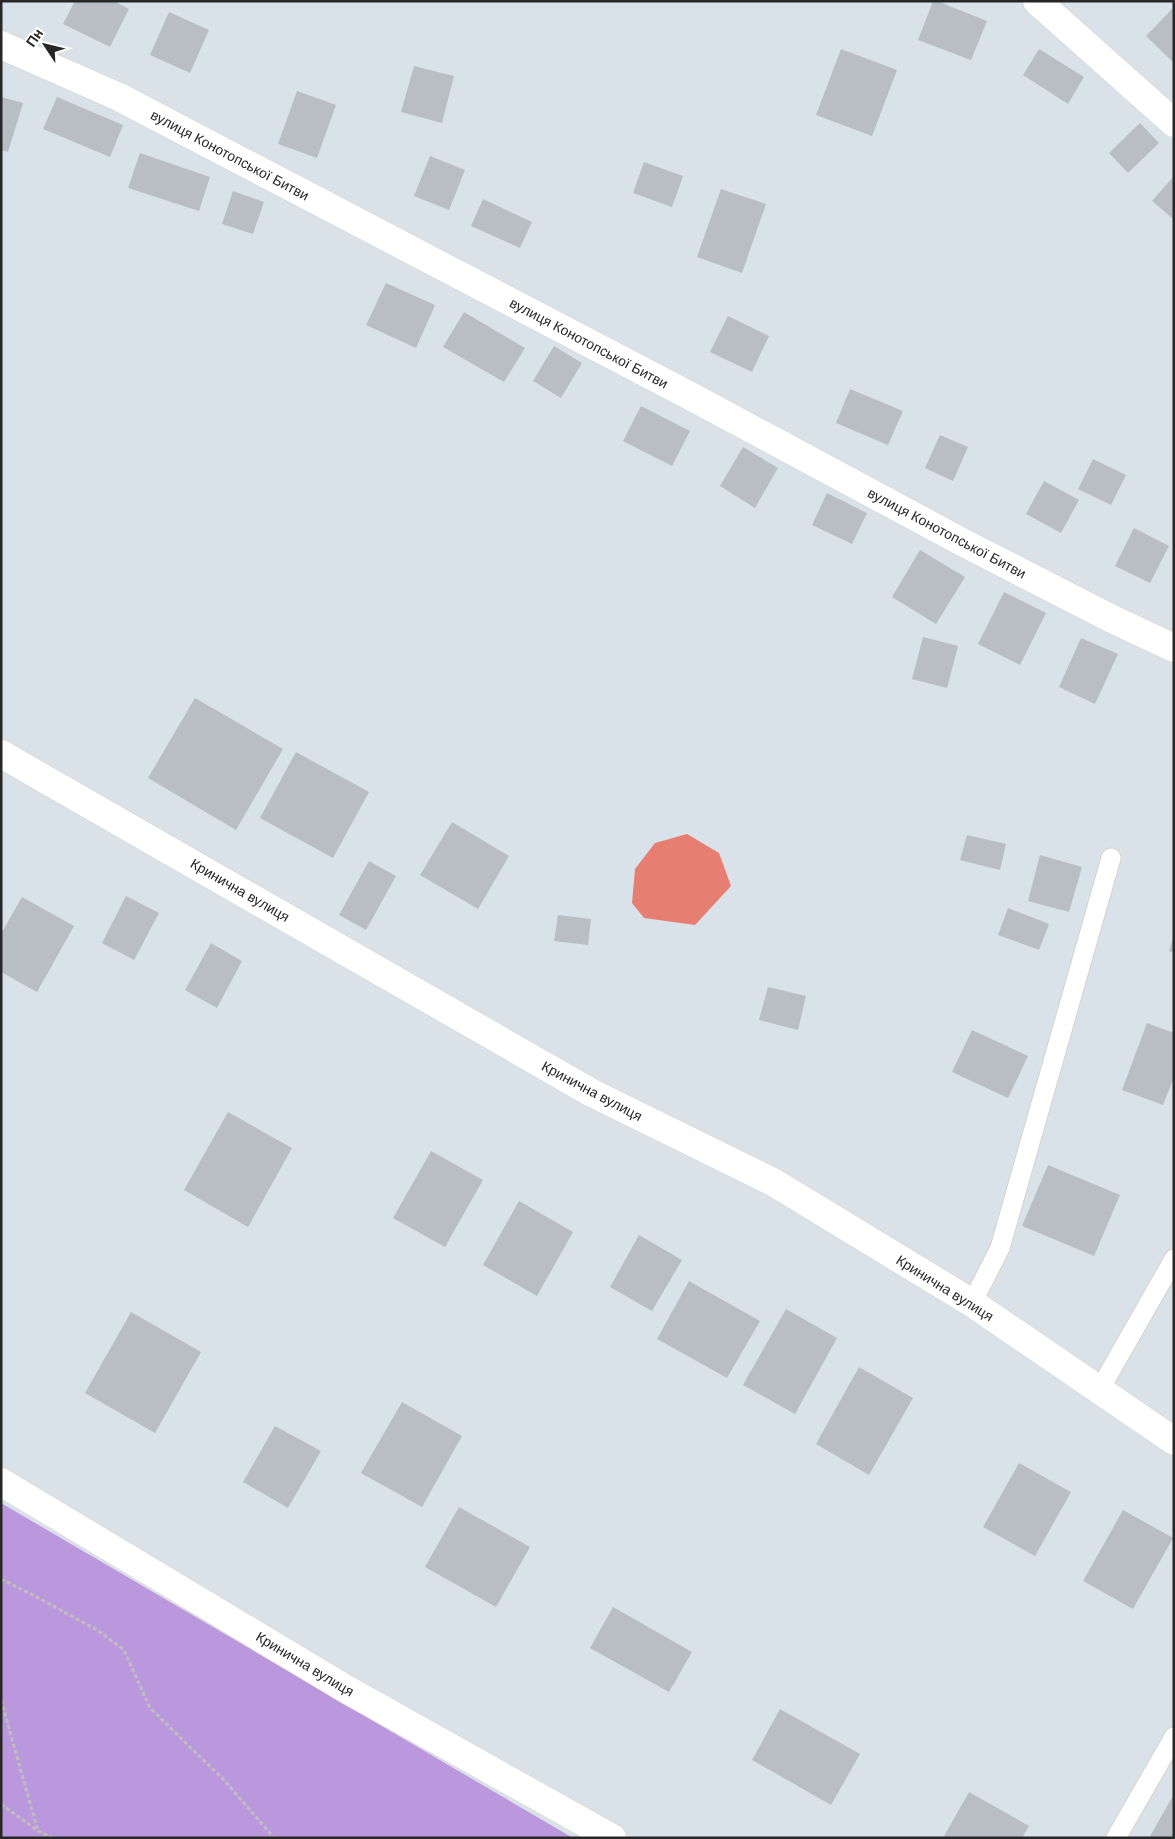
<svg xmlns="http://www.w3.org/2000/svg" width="1175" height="1839" font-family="Helvetica,sans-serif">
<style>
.green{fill:#bb98dd}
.water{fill:#e67e71}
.building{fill:#b9bec4}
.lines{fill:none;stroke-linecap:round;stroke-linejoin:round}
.service-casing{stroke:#d8d3c7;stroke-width:21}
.minor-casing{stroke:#d8d3c7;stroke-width:29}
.secondary-casing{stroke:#d8d3c7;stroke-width:29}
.path{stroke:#bebebe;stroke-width:3;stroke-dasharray:4 2.5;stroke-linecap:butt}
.service{stroke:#fff;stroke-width:19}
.minor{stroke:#fff;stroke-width:28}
.secondary{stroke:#fff;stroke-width:28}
.labels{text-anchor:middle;stroke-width:5;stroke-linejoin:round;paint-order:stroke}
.street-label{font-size:14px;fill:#272727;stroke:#fff}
</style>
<rect width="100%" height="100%" fill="#d9e2e9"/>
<path class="green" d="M1,1503L573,1838H1Z"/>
<path class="water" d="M687,834L719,853L731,886L695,925L644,918L632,903L635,869L655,843Z"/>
<path class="building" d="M75,1H114L129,9L110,47L63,24Z
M933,1H937L987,21L971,60L918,40Z
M1174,7V63L1146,36Z
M169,12L209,30L190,73L150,55Z
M841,49L897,70L872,136L816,115Z
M1039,49L1084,77L1068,104L1023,75Z
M414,66L454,76L442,123L401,112Z
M297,91L336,105L317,158L278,144Z
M1,97L23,103L8,152L1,150Z
M57,97L123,125L110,157L43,129Z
M1140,123L1159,143L1128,173L1109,153Z
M140,153L210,177L199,211L128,188Z
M430,156L465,170L449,210L414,196Z
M644,162L683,176L672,207L633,193Z
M1174,176V215L1172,218L1152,201Z
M721,189L766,204L742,273L697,257Z
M233,191L264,202L253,234L222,224Z
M483,199L532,222L520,248L471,226Z
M386,283L435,305L416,348L366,325Z
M464,312L525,348L504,382L443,347Z
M728,316L769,336L752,372L710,352Z
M554,346L582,363L561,398L533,381Z
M850,389L903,411L888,445L836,423Z
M641,406L690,431L672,466L623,441Z
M940,435L968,447L953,481L925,468Z
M743,447L778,468L755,508L720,486Z
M1093,459L1126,475L1111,505L1078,489Z
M1044,481L1079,500L1061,533L1026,514Z
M827,493L867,513L852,544L812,525Z
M1134,528L1169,546L1150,583L1115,566Z
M920,550L965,577L936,624L892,597Z
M1004,592L1046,613L1020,665L978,644Z
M923,637L958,646L947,688L912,679Z
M1081,638L1118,654L1095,704L1059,687Z
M195,698L283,749L236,830L148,778Z
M296,752L369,792L333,858L260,818Z
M452,822L509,856L478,909L420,875Z
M967,835L1006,844L1000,870L960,860Z
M1040,855L1082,867L1069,912L1028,901Z
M369,861L396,876L366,930L339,915Z
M126,896L159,913L134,960L102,943Z
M22,897L74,926L37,992L1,972V934Z
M1008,908L1049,924L1039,950L998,935Z
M558,915L591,919L588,945L554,941Z
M1173,938H1174V953L1169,951Z
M211,943L242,961L217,1008L185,990Z
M768,987L806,996L798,1030L759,1020Z
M1147,1023L1174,1033V1077L1163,1105L1122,1090Z
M972,1030L1028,1056L1008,1098L952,1072Z
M228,1112L292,1148L248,1227L184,1190Z
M431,1151L483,1180L445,1247L393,1218Z
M1048,1165L1120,1195L1094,1256L1022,1226Z
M519,1201L573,1232L537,1296L483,1265Z
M639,1235L682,1260L652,1311L610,1287Z
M689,1281L760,1321L727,1378L657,1339Z
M786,1309L837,1338L795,1414L743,1385Z
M131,1312L201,1352L155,1433L85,1393Z
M859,1367L913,1398L869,1475L816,1444Z
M402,1402L462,1436L422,1507L361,1473Z
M275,1426L321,1451L288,1508L243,1482Z
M1019,1463L1071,1492L1035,1556L983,1527Z
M459,1507L530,1547L496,1607L425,1567Z
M1123,1510L1173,1538L1133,1609L1083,1581Z
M613,1607L692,1652L669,1692L590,1648Z
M780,1709L860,1754L831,1805L752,1760Z
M969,1792L1029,1826L1022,1838H943Z
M1174,1794V1838H1149Z"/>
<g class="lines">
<defs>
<path id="service" d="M972,1303L1000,1248L1111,858
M1100,1389L1174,1259
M1116,1838L1174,1737"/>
<path id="minor" d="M1,45L119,97L696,399L962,542L1112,619L1174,648
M1,754L592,1093L773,1182L972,1303L1174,1441
M1,1482L346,1689L612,1838"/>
<path id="secondary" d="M1037,1L1174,123"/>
</defs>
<use href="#service" class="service-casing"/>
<use href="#minor" class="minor-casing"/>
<use href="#secondary" class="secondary-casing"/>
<path class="path" d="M1,1579L35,1596L97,1630L124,1650L150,1708L224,1780L274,1838
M1,1700L38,1831
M1,1804L38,1831L53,1838"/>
<use href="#service" class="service"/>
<use href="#minor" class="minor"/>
<use href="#secondary" class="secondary"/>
</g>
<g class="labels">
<g class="street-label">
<text transform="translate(230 155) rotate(28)" y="5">вулиця Конотопської Битви</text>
<text transform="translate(589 343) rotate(28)" y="5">вулиця Конотопської Битви</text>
<text transform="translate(947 533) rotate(28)" y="5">вулиця Конотопської Битви</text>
<text transform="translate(240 890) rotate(30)" y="5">Кринична вулиця</text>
<text transform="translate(592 1091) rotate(28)" y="5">Кринична вулиця</text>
<text transform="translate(945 1288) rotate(32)" y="5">Кринична вулиця</text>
<text transform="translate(305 1664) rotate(31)" y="5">Кринична вулиця</text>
</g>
</g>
<rect width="1175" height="1839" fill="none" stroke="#272727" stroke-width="5"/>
<g transform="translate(45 45) rotate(305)" stroke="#ffffff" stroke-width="4" paint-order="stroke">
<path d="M0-4L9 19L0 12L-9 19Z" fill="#272727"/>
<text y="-8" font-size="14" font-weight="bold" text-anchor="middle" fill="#272727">Пн</text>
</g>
</svg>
